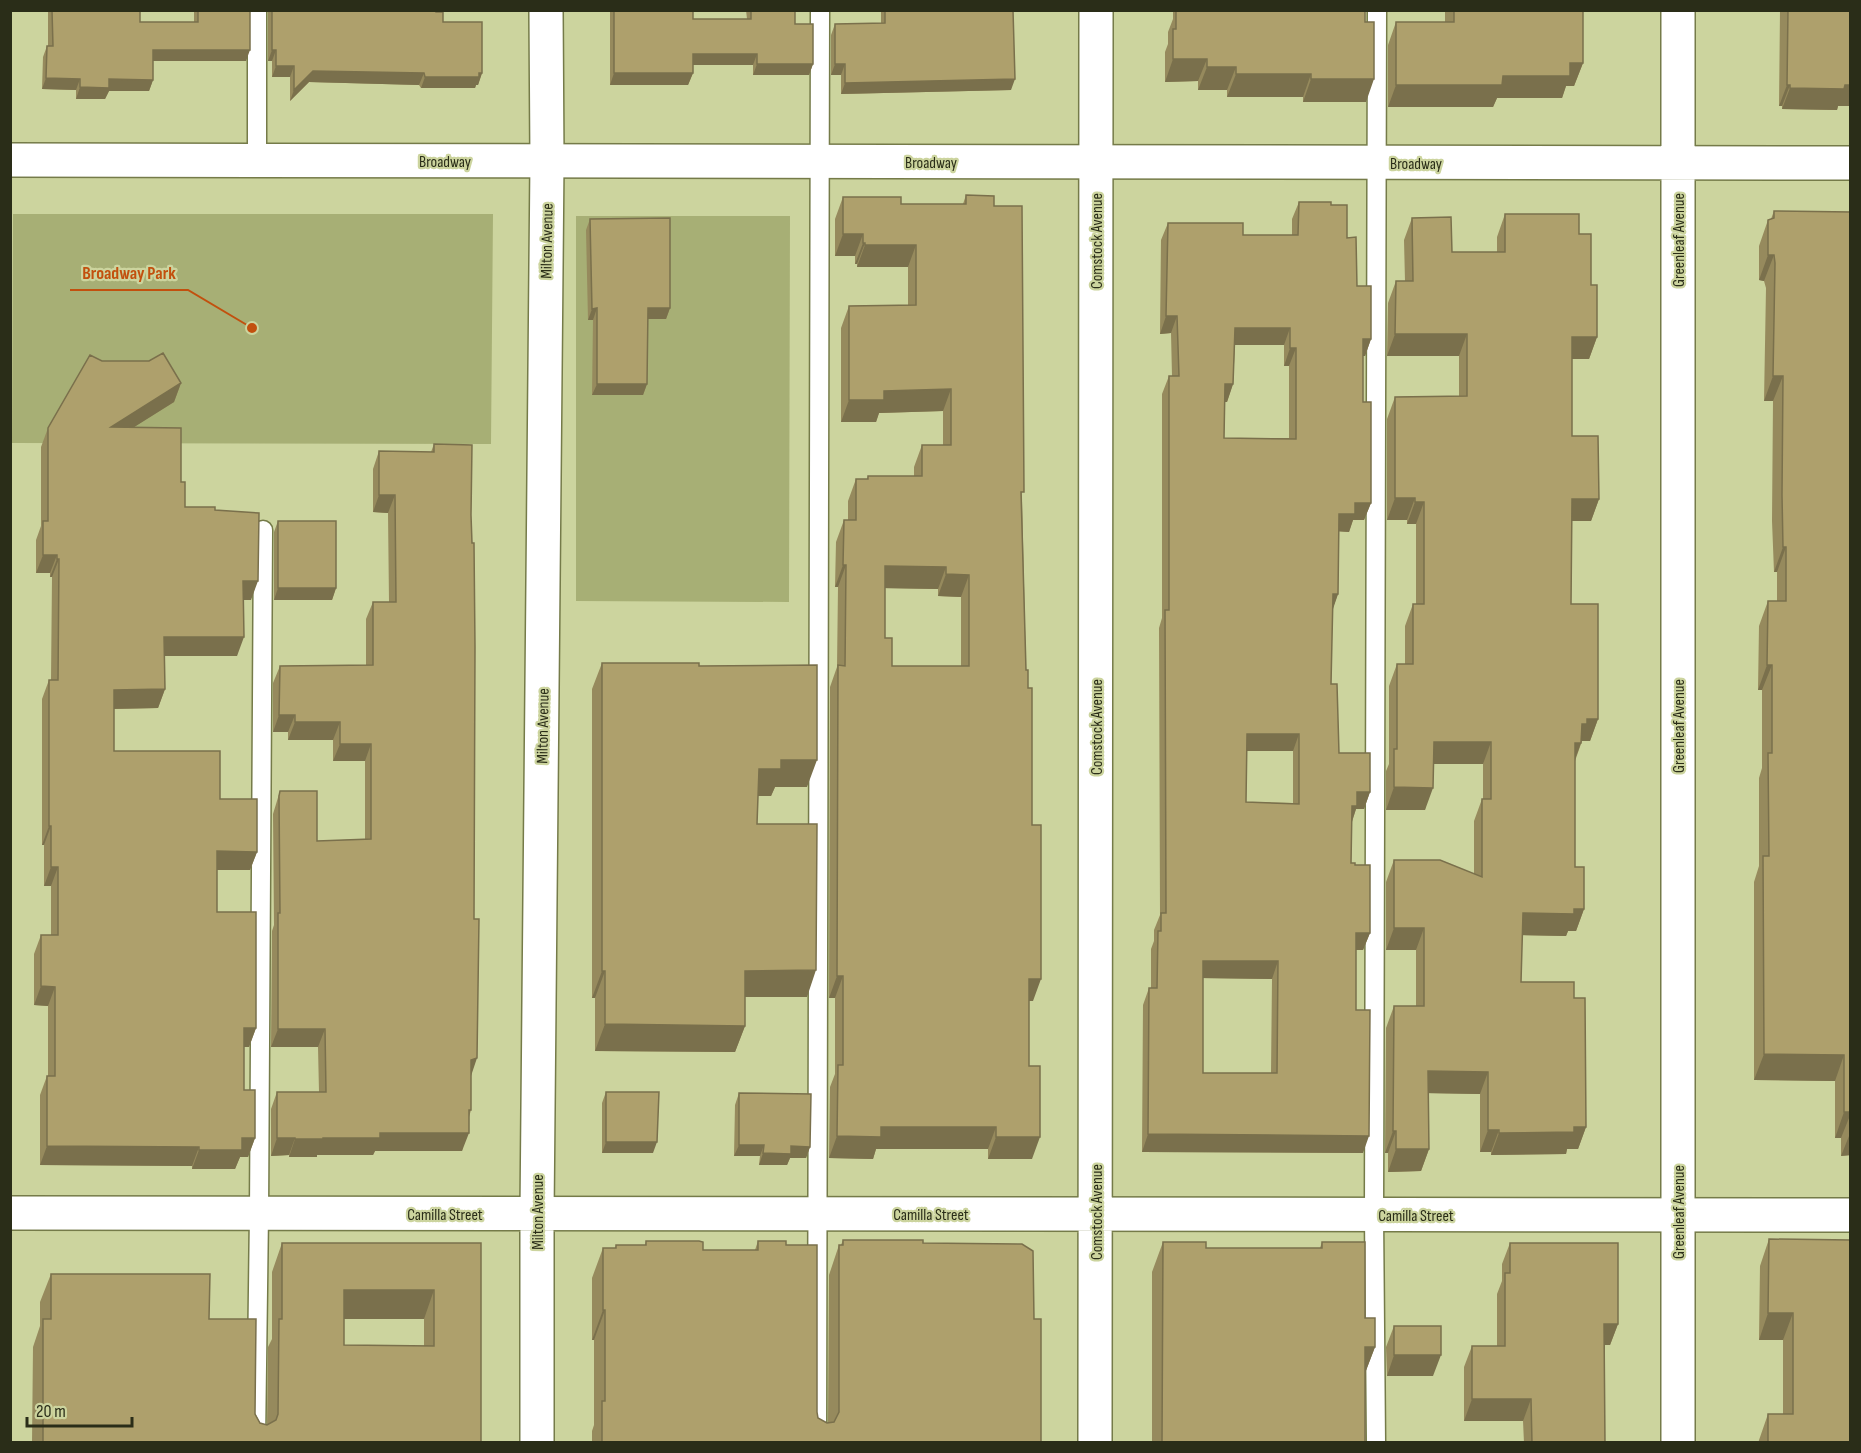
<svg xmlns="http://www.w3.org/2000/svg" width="1861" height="1453" font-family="'Sofia Sans Condensed',sans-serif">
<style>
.green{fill:#a7af75}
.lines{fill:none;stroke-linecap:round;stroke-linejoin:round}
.lane-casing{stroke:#757b49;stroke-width:21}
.street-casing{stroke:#757b49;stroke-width:36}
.secondary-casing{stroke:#757b49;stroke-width:36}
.lane{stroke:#fff;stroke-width:18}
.street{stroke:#fff;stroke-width:33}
.secondary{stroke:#fff;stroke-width:33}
.wall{fill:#968a5d;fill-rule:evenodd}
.shaded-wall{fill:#7a704c}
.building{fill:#aea06c;stroke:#7a704c;stroke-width:1.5;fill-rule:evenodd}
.labels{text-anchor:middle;stroke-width:4.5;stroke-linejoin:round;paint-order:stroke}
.street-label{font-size:16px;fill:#2a2d18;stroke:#ccd49e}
.leader{fill:none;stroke:#c2500e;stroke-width:2}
.callout-dot{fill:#c2500e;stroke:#ccd49e;stroke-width:2}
.callout-label{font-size:18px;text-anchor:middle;font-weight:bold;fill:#c2500e;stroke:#ccd49e;stroke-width:4.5;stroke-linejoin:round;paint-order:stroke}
</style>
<rect width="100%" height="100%" fill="#ccd49e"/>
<path class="green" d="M13,214H493L491,444L12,443Z
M576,216H790L789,602L576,601Z"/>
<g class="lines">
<defs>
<path id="lane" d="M257,161V10
M256,1442L259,1213L263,530
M817,1442L820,10
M1376,1442L1374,1215L1377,10"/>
<path id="street" d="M10,1213L1850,1215
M537,1442V1214L547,161L546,10
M1095,1442L1096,10"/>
<path id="secondary" d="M1678,10V1442
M10,160L1850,163"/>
</defs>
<use href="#lane" class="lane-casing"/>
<use href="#street" class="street-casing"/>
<use href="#secondary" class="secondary-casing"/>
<use href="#lane" class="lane"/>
<use href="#street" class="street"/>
<use href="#secondary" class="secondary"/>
</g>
<path class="wall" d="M48,10H140V22H194V10H250L246,61H153V80L149,91H109L105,99H76V90L42,89L43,57L47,46H48Z
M268,10H436V12L482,73L478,85H476L475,88H421L419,85L309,82L290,101V77H272V61H268Z
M610,10H693V19H747L746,10H795V24L813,64L809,75H753V65H693V73L688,85H610Z
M881,10H1013L1011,90L841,94V75H831V35L835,24L881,23Z
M1173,10H1365L1366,102H1303V97H1227V90H1198V81L1165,82V52L1168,44V32L1173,19Z
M1445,10H1583V63L1574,86H1566L1562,98H1497L1493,107H1388V45L1396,22H1445Z
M1780,10H1851L1838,106L1837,110L1782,109V106H1779Z
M966,195L994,206L1022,497L1026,670L1032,825L1033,1001H1029V1066L1032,1159H988V1149H876L873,1159L829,1158L830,1087L835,1074V998H829L830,691V687L837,667L838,587H835L836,542L844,520H848V501L856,479H867L868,476H914V467L922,445H943V411L879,413L876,422H841V328L849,306L908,305V267H857V264H855V256H835V219L843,197L901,204H963ZM885,588L938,589V596L961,597V666H892L885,638Z
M1299,202L1331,205L1347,238L1357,286L1371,339L1365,356H1363V402L1371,503L1364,520H1353L1349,532L1338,531V594L1332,610L1331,684L1339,753L1370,792L1364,809H1356L1352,822L1351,863L1370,933L1363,950H1356V1010L1363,1153L1142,1152L1143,1005L1149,988H1151V949L1154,941V930L1160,915L1159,628L1162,618V394L1169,376H1172L1171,333L1160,334L1161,240L1168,223L1243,235H1292V219ZM1235,345H1284V366H1289V438H1224L1225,402H1227L1233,384ZM1246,751H1293V803L1246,802ZM1203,978L1272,979L1271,1073H1203Z
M1774,211L1851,212V1155L1841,1156V1138H1835V1081L1754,1080V882L1759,866V778L1762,768V690H1758L1759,626L1768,601H1777V572H1774L1772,521L1773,401H1764L1766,288L1764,281L1759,280V246L1768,220L1771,219Z
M1505,214L1579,234L1591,285L1597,337L1589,359H1572V436L1599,499L1591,521H1572L1571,604L1598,719L1590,741H1582L1575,761V867L1584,909L1576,931H1568L1566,936L1522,935L1521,982L1574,998L1586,1127L1578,1149H1567L1566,1154L1491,1155V1152H1480V1094L1428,1093L1429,1149L1421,1171L1388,1172V1153H1385L1386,1028L1394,1006H1416V950H1386V882L1394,860L1474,874V821L1482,799H1483V764H1433L1425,810H1386V771L1389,764V686L1397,664H1405V626L1413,604H1416V524H1407V520H1387V419L1395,397L1459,396V356H1387L1388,303L1396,281H1405L1404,240L1412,218L1452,252H1497V237Z
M590,219L670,308L666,319H648L647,384L643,395H592L593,320H588L586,230Z
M102,361L181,383L174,402L134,427L181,482L185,507L215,510L251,600H243L237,656H164L165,689L158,708L114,709V751L220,799L257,852L250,870H217V912L256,1028L249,1047H244V1090L255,1138L248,1157H240L235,1169H192V1166L40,1165V1095L47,1076H48V1006L34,1005V954L41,935H51V886H44V845H42V699L49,680H51L52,577H50V573H36V540L41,526V447L48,428Z
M434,444L471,515V1110L469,1117L462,1151H375L373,1155H317V1157H289V1155L271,1156V1109L277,1092H319L318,1047H271L272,931L274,925L273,814L280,791L317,841L365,839V761H333V740H288V732H273V683L280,666L366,665V619L373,602H389L388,513L373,512V469L379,451L431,452Z
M278,521L336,588L332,600H274V532Z
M602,663L699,666L807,787H775L771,796H758L757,824L807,997H745V1026L735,1052L595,1051V998H592V689Z
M606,1092L653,1153H602V1103Z
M739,1093L810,1147L806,1158H790L787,1165H759L760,1156H734L735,1105Z
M1769,1239L1851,1443H1758L1768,1414H1783V1340H1759L1760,1266Z
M843,1240L923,1243L1034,1319L1041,1443H592V1431L594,1425V1340H592V1278L603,1248H615L616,1245H645L646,1241L703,1250H755L758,1241L786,1245L817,1412L818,1418L827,1423H828L829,1275L839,1245H841Z
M1163,1242L1206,1248H1320L1322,1242L1365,1318L1375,1347L1365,1373V1443H1152V1272Z
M282,1243H481V1443H32L33,1347L40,1326V1302L51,1274L209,1319L260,1423L267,1425L268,1347L272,1339V1272ZM344,1319H424V1346L344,1345Z
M1510,1243L1618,1324L1610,1345H1605V1443H1524L1523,1421H1464V1367L1472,1346H1497V1294L1502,1281V1264Z
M1394,1326L1433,1376H1387L1386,1347Z"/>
<path class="shaded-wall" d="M153,50H250L246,61H149Z
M272,50H276L272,61H268Z
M693,54H757L753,65H688Z
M1173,59H1207L1198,81L1165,82Z
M1570,63H1583L1574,86H1566L1562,98H1497L1493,107H1388L1396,85L1503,76Z
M757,64H813L809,75H753Z
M835,64H845L841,75H831Z
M276,66H294L290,77H272Z
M1207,67H1236L1227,90H1198Z
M313,71L424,73L419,85L309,82L290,101L294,90Z
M482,73L478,85H476L475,88H421L425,77Z
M614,73H693L688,85H610Z
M1236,74H1311L1303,97H1227Z
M46,78L80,79L76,90L42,89Z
M109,79L153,80L149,91H109L105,99H76L80,87Z
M1015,79L1011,90L841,94L845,83Z
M1311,79H1374L1366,102H1303Z
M1787,85H1790L1782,106H1779Z
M1845,85H1851V106H1838L1837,110L1782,109L1790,88Z
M843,234H863L855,256H835Z
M863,243H865L857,264H855Z
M865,245H916L908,267H857Z
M1768,255H1774L1764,281L1759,280Z
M597,308L593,320H588L592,309Z
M648,308H670L666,319H644Z
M1166,316H1177L1171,333L1160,334Z
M1235,328H1290L1284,345H1229Z
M1395,334H1467L1459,356H1387Z
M1572,337H1597L1589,359H1564Z
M1363,339H1371L1365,356H1356Z
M1290,348H1296L1289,366H1284Z
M1773,376H1783L1773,401H1764Z
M181,383L174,402L104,446L111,427Z
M597,384H647L643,395H592Z
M1225,384H1233L1227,402H1219Z
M951,389L943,411L879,413L876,422H841L849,400L884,391Z
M379,495H395L388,513L373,512Z
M1395,498H1415L1407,520H1387Z
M1572,499H1599L1591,521H1564Z
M1415,502H1424L1416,524H1407Z
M1355,503H1371L1364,520H1353L1349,532L1332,531L1339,514Z
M1783,547H1786L1777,572H1774Z
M43,555H57L50,573H36Z
M57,559H59L52,577H50Z
M843,565H846L838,587H835Z
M885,566L946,567L938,589L877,588Z
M946,574L969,575L961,597L938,596Z
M243,581H258L251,600H236Z
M278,588H336L332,600H274Z
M1333,594H1338L1332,612Z
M164,637H244L237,656H157Z
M1767,665H1772L1762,690H1758Z
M165,689L158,708L107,709L114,690Z
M279,715H295L288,732H273Z
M1587,719H1598L1590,741H1581V743L1573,765H1567L1582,724Z
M295,722H340L333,740H288Z
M1247,734H1299L1293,751H1240Z
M1434,742H1491L1483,764H1426Z
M340,744H371L365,761H333Z
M781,760H817L807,787H775L771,796H749L759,769Z
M1394,787L1433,788L1425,810H1386Z
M1357,792H1370L1364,809H1356L1351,824H1346Z
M49,826H51L44,845H42Z
M217,851L257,852L250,870H211Z
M51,867H58L51,886H44Z
M1574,909H1584L1576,931H1568L1566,936L1515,935L1523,913Z
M1394,928H1424L1416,950H1386Z
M1356,933H1370L1363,950H1350Z
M1203,961H1278L1272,979L1197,978Z
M816,970L807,997H735L745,971Z
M602,971H605L595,998H592Z
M837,976H843L835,998H829Z
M1029,979H1041L1033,1001H1021Z
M41,986L55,987L48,1006L34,1005Z
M605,1024L745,1026L735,1052L595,1051Z
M244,1028H256L249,1047H237Z
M278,1029H325L318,1047H271Z
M1764,1054L1844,1055L1835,1081L1754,1080Z
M477,1058L471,1076V1060Z
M1428,1071L1488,1072L1480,1094L1420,1093Z
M1844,1112H1851V1113L1841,1138H1835Z
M881,1127H996L988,1149H876L873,1159L829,1158L837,1136Z
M1574,1127H1586L1578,1149H1567L1566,1154L1491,1155L1499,1133Z
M1488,1130H1499L1491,1152H1480Z
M1393,1131H1396L1388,1153H1385Z
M1851,1131V1155L1841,1156Z
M380,1133H469L462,1151H375L373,1155H317V1157H289L295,1139Z
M1148,1134L1369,1136L1363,1153L1142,1152Z
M996,1137H1040L1032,1159H988Z
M242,1138H255L248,1157H240L235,1169H192L199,1150Z
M277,1138H295L289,1155L271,1156Z
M606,1142H657L653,1153H602Z
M739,1145H764L760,1156H734Z
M47,1146L199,1147L192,1166L40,1165Z
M791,1146L810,1147L806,1158H790L787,1165H759L763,1153Z
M1396,1149H1429L1421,1171L1388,1172Z
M344,1290H434L424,1319H334Z
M603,1310H605L594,1340H592Z
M1768,1313H1793L1783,1340H1759Z
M1604,1324H1618L1610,1345H1597Z
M1365,1347H1375L1364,1376Z
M1394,1355H1441L1433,1376H1387Z
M1472,1399H1531L1523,1421H1464Z"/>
<path class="building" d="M52,10H140V22H198V10H250V50H153V80L109,79V88L80,87V79L46,78L47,46H53Z
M272,10H436V12H443V22H482V73H479V77H425L424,73L313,71L294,90V66H276V50H272Z
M614,10H693V19H751V10H795V24H813V64H757V54H693V73H614Z
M885,10H1013L1015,79L845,83V64H835V24L885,23Z
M1176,10H1365V22H1374V79H1311V74H1236V67H1207V59H1173V29H1176Z
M1454,10H1583V63H1570V76H1503L1502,85H1396V22H1454Z
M1788,10H1851V85H1845L1844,89L1790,88V85H1787Z
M966,195L994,196V206H1022L1024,492H1021L1026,670H1028V688H1032V825H1041V979H1029V1066H1040V1137H996V1127H881V1137L837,1136L838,1065H843V976H837L838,669V665L845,666L846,565H843L844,520H856V479H868V476H922V445H951V389L884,391V400H849V306L916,305V245H865V243H863V234H843V197H901V204H966ZM885,566L946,567V574L969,575V666H892V638H885Z
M1299,202H1331V205H1347V238L1356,237L1357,286H1371V339H1363V402H1371V503H1355V514H1339L1338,594H1333L1331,684H1337L1339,753H1370V792H1357V806H1352L1351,863H1355V865H1370V933H1356V1010H1370L1369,1136L1148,1134L1149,988H1157L1158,931H1161V913H1166L1165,610H1169V376H1179L1177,316H1166L1168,223H1243V235H1298ZM1235,328H1290V348H1296V439L1224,438L1225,384H1233ZM1247,734H1299V804L1246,802ZM1203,961H1278L1277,1073H1203Z
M1774,211L1851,212V1112H1844V1055L1764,1054L1763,856H1769L1768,753H1772V665H1767L1768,601H1786V547H1783L1782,495L1783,376H1773L1775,263L1774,255H1768V220L1774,218Z
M1505,214H1579V234H1591V285H1597V337H1572V436H1598L1599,499H1572L1571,604H1598V719H1587V724H1582L1581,743H1575V867H1584V909H1574V914L1523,913L1521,982H1574V998H1585L1586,1127H1574V1132L1499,1133V1130H1488V1072L1428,1071L1429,1149H1396V1131H1393L1394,1006H1424V928H1394V860H1440L1482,877V799H1491V742H1434L1433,788L1394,787V749H1397V664H1413V604H1424V502H1415V498H1395V397L1467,396V334H1395L1396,281H1413L1412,218L1451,217L1452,252H1505Z
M670,218V308H648L647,384H597V308L592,309L590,219Z
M163,353L181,383L111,427L181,428V482H185V507H215V510L259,513L258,581H243L244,637H164L165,689L114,690V751H220V799H257V852L217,851V912H256V1028H244V1090H255V1138H242V1150H199V1147L47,1146V1076H55V987L41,986V935H58V867H51V826H49V680H58L59,559H57V555H43V521H48V428L90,355L102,361H149Z
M434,444L472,445L471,515L472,543H474L475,647L474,919H479L477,1058L471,1060V1110H469V1133H380V1138H323V1139H295V1138H277V1092H326L325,1029H278V913H280L279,796L280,791H317V841L371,839V744H340V722H295V715H279L280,666L373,665V602H396L395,495H379V451L434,452Z
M278,521H336V588H278Z
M602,663H699V666L817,665V760H781V769H759L757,824H817L816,970L745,971V1026L605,1024V971H602Z
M606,1092H659L657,1142H606Z
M739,1093L811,1094L810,1147L791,1146V1154L763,1153L764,1145H739Z
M1769,1239L1851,1240V1443H1768V1414H1793V1313H1768Z
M843,1240H923V1243L1022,1244L1033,1251L1034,1319H1041V1443H602V1401H605V1310H603V1248H616V1245H646V1241H699L703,1242V1250H758V1241H786V1245H817V1412L818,1418L827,1423L834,1422L839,1412V1245H843Z
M1163,1242H1206V1248H1322V1242H1365V1318H1375V1347H1365V1443H1162Z
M282,1243H481V1443H43V1319H51V1274H210L209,1319H256L255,1414L260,1423L267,1425L276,1420L278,1414L279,1319H282ZM344,1290H434V1346L344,1345Z
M1510,1243H1618V1324H1604L1605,1443H1532L1531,1399H1472V1346H1505V1273H1510Z
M1394,1326H1441V1355H1394Z"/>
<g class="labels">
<g class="street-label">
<text x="445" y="167">Broadway</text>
<text x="931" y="168">Broadway</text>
<text x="1416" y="169">Broadway</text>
<text transform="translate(1678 240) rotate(-90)" y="6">Greenleaf Avenue</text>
<text transform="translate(546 241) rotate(-89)" y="6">Milton Avenue</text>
<text transform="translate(1096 241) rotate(-90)" y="6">Comstock Avenue</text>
<text transform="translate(542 726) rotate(-89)" y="6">Milton Avenue</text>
<text transform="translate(1678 726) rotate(-90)" y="6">Greenleaf Avenue</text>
<text transform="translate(1096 727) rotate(-90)" y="6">Comstock Avenue</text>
<text transform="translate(537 1212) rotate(-90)" y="6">Milton Avenue</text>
<text transform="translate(1096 1212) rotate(-90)" y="6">Comstock Avenue</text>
<text transform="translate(1678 1212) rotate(-90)" y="6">Greenleaf Avenue</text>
<text x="445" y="1220">Camilla Street</text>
<text x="931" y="1220">Camilla Street</text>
<text x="1416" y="1221">Camilla Street</text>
</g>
</g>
<path class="leader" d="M252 328L188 290H70"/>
<circle class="callout-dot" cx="252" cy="328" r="6"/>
<g class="callout-label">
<text x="129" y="279">Broadway Park</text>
</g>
<rect width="1861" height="1453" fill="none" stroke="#2a2d18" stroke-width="24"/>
<path d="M27 1417v9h105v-9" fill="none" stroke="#2a2d18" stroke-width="3"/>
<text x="36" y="1417" font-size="18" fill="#2a2d18" stroke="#ccd49e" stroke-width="4.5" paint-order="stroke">20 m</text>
</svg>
